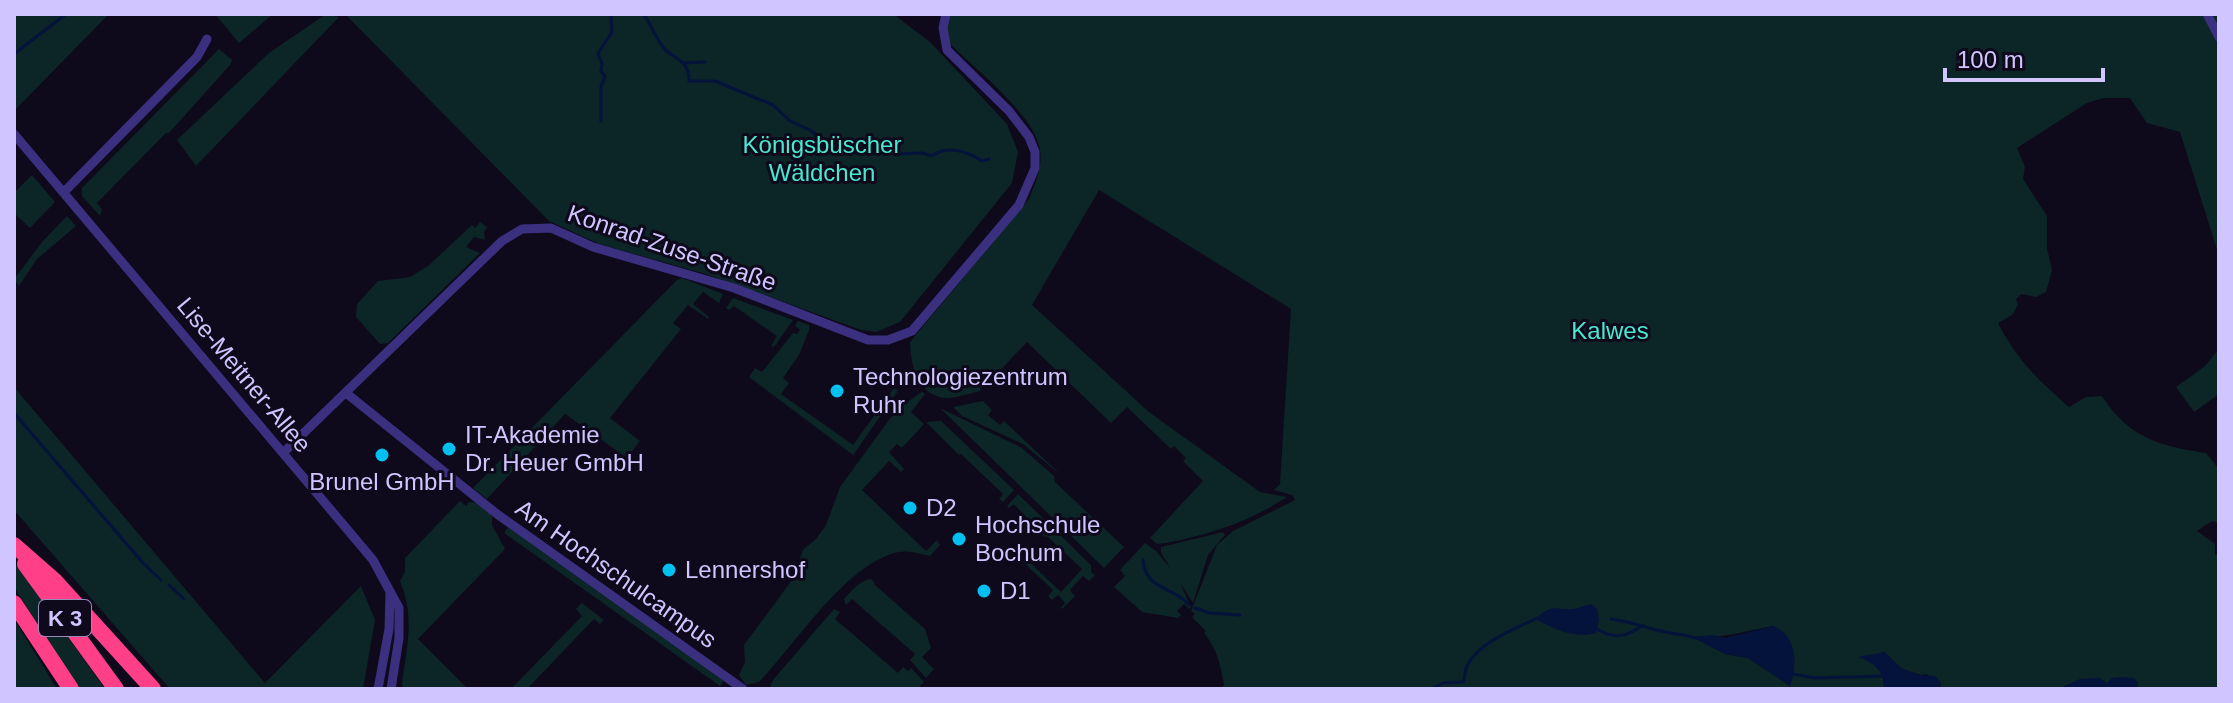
<svg xmlns="http://www.w3.org/2000/svg" width="2233" height="703" font-family="Arial,sans-serif">
<style>
.green{fill:#0c2527;fill-rule:evenodd}
.water{fill:#04133b}
.lines{fill:none;stroke-linecap:round;stroke-linejoin:round}
.stream{stroke:#04133b;stroke-width:3}
.street{stroke:#3b3080;stroke-width:9}
.highway{stroke:#ff4089;stroke-width:16}
.poi-dot{fill:#00c0f0;stroke:#0f091c;stroke-width:3}
.labels{text-anchor:middle;stroke-width:6;stroke-linejoin:round;paint-order:stroke}
.shield{fill:#0f091c;stroke:#978dbb;stroke-width:2}
.shield-label{font-size:22px;font-weight:bold;fill:#d1c5ff}
.park-label{font-size:24px;fill:#47e9d0;stroke:#0f091c}
.street-label{font-size:24px;fill:#d1c5ff;stroke:#0f091c}
.poi-label{font-size:24px;fill:#d1c5ff;stroke:#0f091c;text-anchor:start}
</style>
<rect width="100%" height="100%" fill="#0f091c"/>
<path class="green" d="M14,14H109L14,111Z
M215,14H273L239,43Z
M326,14L339,17L196,166L177,140L269,53Z
M345,14H893L930,42L1007,124L1018,152L1012,183L900,322L876,332L861,330L706,274L599,244L549,221Z
M948,14H2219V256L2180,132L2147,123L2130,98H2103L2087,103L2017,148L2025,167L2023,179L2047,216V248L2052,270L2046,292L2036,297L2021,294L2016,299L2018,305L2012,315L1998,323C2017,360 2038,380 2069,407L2086,397L2102,396C2129,438 2160,446 2206,453L2219,469V523L2212,521L2197,531L2215,544V555L2219,553V689H2138V683L2107,684L2081,679L2059,689H1940L1941,683L1926,674L1921,675L1902,669L1890,659L1860,657C1875,663 1885,672 1884,689H1220L1224,685C1220,663 1218,651 1204,633L1206,631L1192,617L1195,614L1191,611L1217,545L1233,531L1295,500L1292,495L1274,490L1280,484L1291,309L1099,190L1032,305L1149,412L1260,492L1287,497C1249,522 1211,534 1167,543L1157,544L1150,538L1203,481L1183,461L1186,458L1174,446L1171,449L1127,407L1111,423L1027,342L991,380L987,381L980,389L981,391C971,393 960,397 949,398C919,399 910,365 910,342L1029,199C1035,184 1043,167 1040,150C1035,115 973,67 948,42L945,24ZM1773,626L1789,685L1748,658L1725,654L1695,638C1722,638 1746,631 1773,626Z
M219,49L232,60L230,65L169,133H166L97,203L102,209L100,216L82,196V188Z
M32,175L55,202L30,228L14,213V193Z
M67,216L76,226L37,259L19,286L14,279L43,241Z
M480,222L487,227L484,232L485,240L474,237L466,247L480,253L388,343L380,344L356,317L357,304L378,281L410,277L428,266L472,225L475,228Z
M682,278L723,294L719,303L703,292L693,304L709,317L708,319L688,305L673,323L681,329L610,418L640,441L627,458L565,414L487,499L473,488L677,280Z
M733,298L793,320L774,347L771,346L777,336L734,306L729,310L726,308Z
M798,321L809,325V330L799,355L783,378L789,383L781,394L853,445L894,388L898,391L853,455L749,377L755,368L762,372L793,333L797,334L800,330L795,326Z
M2219,349V394L2194,412L2176,387L2205,366Z
M14,387L265,683L361,586L375,620L363,689H170L14,510Z
M922,392L925,394L911,412L924,424L902,448L897,444L889,452L904,469L901,472L889,461L862,490L926,551L937,540L940,545L930,556C920,554 910,550 899,552C847,562 795,645 759,682L746,685L739,675L745,662L744,645L792,580L803,550L816,539L826,525L840,487L897,409Z
M983,401L992,410L988,415L1000,425L1004,421L1061,475L1023,444L962,416L953,407Z
M940,408L1022,448L1054,476L1055,482L1124,547L1104,568Z
M941,421L1014,490L1003,502L999,499L1003,494L961,454L959,455L926,422Z
M1018,494L1091,565V572L1095,575L1089,581L1083,576L1070,590L1075,596L1063,608L1060,609L1065,603L1058,595L1052,600L1048,596L1053,590L1022,561L1025,558L1061,592L1082,569L1047,536L1045,537L1014,504L1009,508L1007,506Z
M460,501L466,506L469,502L478,503L492,514V525L505,549L418,639L468,689H403L402,683C407,647 415,616 400,581L405,572V558Z
M508,527L724,680L720,686L504,533Z
M1223,532L1225,535L1208,555L1193,603L1180,583L1191,607L1189,609L1184,604L1177,611L1181,615L1178,618L1142,612L1114,587L1125,576L1120,570L1145,543L1156,551L1171,569L1161,553V547Z
M14,562L105,689H79L14,587Z
M872,579L875,585L925,629L931,648L922,657L934,669L926,678L910,660L915,654L852,599L846,605L844,599C851,591 861,579 872,579Z
M582,603L604,620L600,624L594,619L527,689H511L582,616L576,609Z
M834,609L840,612L835,619L898,673L903,667L908,671L911,668L924,682L917,689H769L773,680Z
M14,619L57,689H14Z"/>
<path class="water" d="M1591,604L1597,609L1599,619L1596,633C1576,639 1553,629 1536,619C1550,604 1555,609 1572,609C1579,609 1584,605 1591,604Z
M1773,626C1797,634 1798,666 1790,686L1748,658L1725,654L1693,637L1713,635L1725,638Z
M1885,652L1902,669L1920,675L1935,676L1941,683L1940,689H1884C1885,671 1874,662 1858,657Z
M2122,677L2134,678L2138,683V689H2059L2080,679L2100,678L2107,683L2112,678Z"/>
<g class="lines">
<path class="stream" d="M643,14C651,23 655,37 663,47C673,60 689,58 689,81H715L773,105L790,121L810,130L821,139L832,140L840,144L858,141L869,148L895,154L922,153L932,156C947,145 967,151 982,161L989,159
M14,54L66,14
M683,63L705,62
M601,121V87L605,76L601,71L602,64L598,53L612,32L611,14
M14,413L143,563L161,580
M1143,560C1146,591 1172,585 1189,605
M169,585L184,599
M1195,608L1210,613L1240,615
M1611,619C1628,621 1641,626 1657,630C1671,634 1683,634 1696,638
M1597,629C1615,640 1626,637 1643,625
M1793,674L1815,678L1884,676
M1431,689L1443,683L1463,682C1466,675 1464,670 1468,664C1480,642 1515,629 1537,618"/>
<path class="street" d="M2207,14L2219,37
M14,134L373,560L399,608V638L391,689
M64,192L197,57L207,39
M346,393L497,514L743,689
M283,453L502,241L522,229L551,228L593,247L734,288L868,340H888L912,331L1019,205L1035,168V152L1029,137L1009,111L947,50L943,28L946,14
M378,689L389,629L390,593"/>
<path class="highway" d="M14,545L54,580L153,689
M25,564L116,689
M14,603L71,689"/>
</g>
<g class="poi-dot">
<circle cx="837" cy="391" r="8"/>
<circle cx="449" cy="449" r="8"/>
<circle cx="382" cy="455" r="8"/>
<circle cx="910" cy="508" r="8"/>
<circle cx="959" cy="539" r="8"/>
<circle cx="669" cy="570" r="8"/>
<circle cx="984" cy="591" r="8"/>
</g>
<g class="labels">
<rect class="shield" x="39" y="600" width="52" height="36" rx="6"/>
<g class="shield-label">
<text x="65" y="626">K 3</text>
</g>
<g class="park-label">
<text x="822" y="153">Königsbüscher<tspan x="822" dy="28">Wäldchen</tspan></text>
<text x="1610" y="339">Kalwes</text>
</g>
<g class="street-label">
<text transform="translate(672 248) rotate(19)" y="8">Konrad-Zuse-Straße</text>
<text transform="translate(244 375) rotate(50)" y="8">Lise-Meitner-Allee</text>
<text transform="translate(616 574) rotate(35)" y="8">Am Hochschulcampus</text>
</g>
<g class="poi-label">
<text x="853" y="385">Technologiezentrum<tspan x="853" dy="28">Ruhr</tspan></text>
<text x="465" y="443">IT-Akademie<tspan x="465" dy="28">Dr. Heuer GmbH</tspan></text>
<text x="382" y="490" text-anchor="middle">Brunel GmbH</text>
<text x="926" y="516">D2</text>
<text x="975" y="533">Hochschule<tspan x="975" dy="28">Bochum</tspan></text>
<text x="685" y="578">Lennershof</text>
<text x="1000" y="599">D1</text>
</g>
</g>
<rect width="2233" height="703" fill="none" stroke="#d1c5ff" stroke-width="32"/>
<path d="M1945 68v12h158v-12" fill="none" stroke="#d1c5ff" stroke-width="4"/>
<text x="1957" y="68" font-size="24" fill="#d1c5ff" stroke="#0f091c" stroke-width="6" paint-order="stroke">100 m</text>
</svg>
